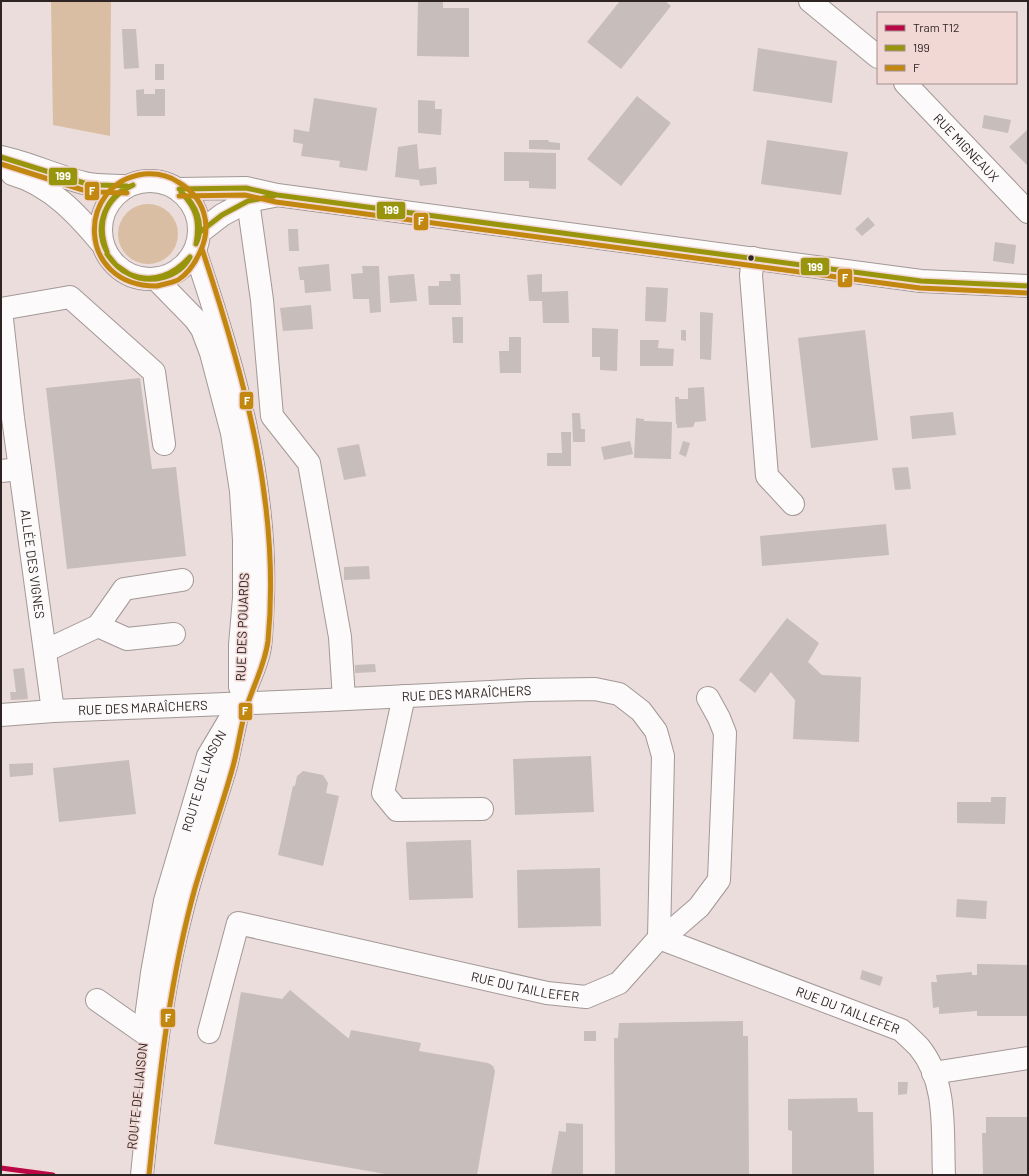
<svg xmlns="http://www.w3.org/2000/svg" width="1029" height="1176" font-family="Barlow,sans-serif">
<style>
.green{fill:#dabea3}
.building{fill:#c7bdbb}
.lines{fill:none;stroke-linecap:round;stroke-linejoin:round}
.minor-casing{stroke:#a29897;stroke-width:24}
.major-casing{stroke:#a29897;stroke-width:24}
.minor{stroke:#fcfafa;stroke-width:22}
.major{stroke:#fcfafa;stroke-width:22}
.bus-1-casing{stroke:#f1d8d5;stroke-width:8}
.bus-2-casing{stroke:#f1d8d5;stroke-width:8}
.bus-1{stroke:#98950c;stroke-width:5}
.bus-2{stroke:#c2870e;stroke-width:5}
.tram-1-casing{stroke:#f1d8d5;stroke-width:8}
.tram-1{stroke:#b90845;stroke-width:5}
.bus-dot{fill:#2d2423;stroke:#f1d8d5;stroke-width:1.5}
.labels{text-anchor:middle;stroke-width:3;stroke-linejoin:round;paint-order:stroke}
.street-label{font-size:13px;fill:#2d2423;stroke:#f1d8d5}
.line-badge{stroke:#f1d8d5;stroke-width:1.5}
.badge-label{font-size:11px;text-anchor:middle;font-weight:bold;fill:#fff}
</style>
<rect width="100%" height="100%" fill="#ebdddb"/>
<path class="green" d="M51,1H111L110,136L53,125Z
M118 234a30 30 0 1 1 60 0a30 30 0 1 1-60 0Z"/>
<path class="building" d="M418,1H443V8H469V57L417,56Z
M620,1H665L671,6L621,69L587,42Z
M122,29H136L139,68L124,69Z
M758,48L837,61L832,103L753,91Z
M155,64H164V80H155Z
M144,89V94H155V89H165V116H137L136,90Z
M637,96L671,123L621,186L587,159Z
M314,98L377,108L367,171L339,167L340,161L301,156L303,144L293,142L294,129L309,132Z
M418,100L435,101V109H442L441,135L418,133Z
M984,115L1011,120L1008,133L982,128Z
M1027,130L1028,131V166L1009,147Z
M529,140H548L549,142L560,143V150L529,149Z
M767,140L848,152L841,195L761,184Z
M417,144L419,169L436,167L437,184L420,186L419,180L395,177L398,147Z
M504,152L556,153V189L529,188V181H504Z
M868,217L875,225L862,236L855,229Z
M288,229H298L299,251H289Z
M995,242L1016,245L1014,264L993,261Z
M329,264L331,291L305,293L304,280H300L298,267Z
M362,266H379L381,312L370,313L369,299H353L351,274L363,273Z
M414,274L417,301L390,303L388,276Z
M450,274H460L461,305H429L428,286H439V281H451Z
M542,274V292L568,291L569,323H543L542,301H529L527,275Z
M646,287L668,288L666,322L645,321Z
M311,305L313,329L283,331L280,308Z
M700,312L713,313L711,360L700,359Z
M452,317H463V343H453Z
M592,328L618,329L617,371L600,370V357H592Z
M681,330H686V341L681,340Z
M865,330L878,440L811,448L798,338Z
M509,337H521V373H500L499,351H509Z
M640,340H659L658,348L674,349L673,366H640Z
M140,378L152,469L176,467L186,556L67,569L46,388Z
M704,387L706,421L695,422L693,427L677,428V424H676L675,397H679V399H688V388Z
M953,412L956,435L912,439L910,416Z
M572,413H580L581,429H585V442H573Z
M636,418L644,419V421L672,422L671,459L634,458Z
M561,432H571V466H547V453H562Z
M630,441L633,454L604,460L601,447Z
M683,441L690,443L686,457L679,454Z
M359,444L366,476L344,480L337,448Z
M908,467L911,489L895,490L892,468Z
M886,524L889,555L762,566L760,536Z
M369,566L370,579L344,580V567Z
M787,618L819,643L808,662L822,675L861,677L859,742L793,739L795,700L771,672L755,693L739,680Z
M375,664L376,672L355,673V665Z
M24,668L28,699L11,700L10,692H16L13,669Z
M591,756L594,812L515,815L513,759Z
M129,760L136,814L59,822L53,768Z
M33,763V775L10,777L9,764Z
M303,771L323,775L328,783L326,793L339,796L323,866L278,855L293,786H295L297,776Z
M991,797H1006L1005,824L957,823V802H991Z
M471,840L473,898L409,900L406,842Z
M600,868L601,926L518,928L517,870Z
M957,899L987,901L986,919L956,917Z
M977,964L1028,965V1016H977V1011L939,1014V1007L933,1008L931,982H937L936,975L972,972V975H977Z
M862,970L883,977L880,986L860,979Z
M290,990L348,1038H349L351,1030L421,1043L419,1051L488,1063L493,1066L495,1071L477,1175H391L214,1144L241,992L282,999Z
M743,1021V1036H748L749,1175H615L614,1038H618L619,1023Z
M584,1031H596V1041H584Z
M898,1082H908L907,1094L898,1095Z
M857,1098L858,1112H873L874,1175H792V1131L788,1130V1099Z
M986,1117H1028V1175H983L982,1133H986Z
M566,1123L583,1124V1175H551L559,1131L566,1132Z"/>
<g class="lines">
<defs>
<g id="minor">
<path d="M810,1L878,57"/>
<path id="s1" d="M905,83L1028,212"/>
<path d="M248,201L262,300L272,416L309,463L340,637L344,699"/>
<path d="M753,258L751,275L767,476L793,504"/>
<path d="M156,279L195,319L202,329L211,353L232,433L241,491L244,540V598L240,645V687"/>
<path d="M1,309L70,297L154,372L164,444"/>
<path id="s2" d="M1,310L13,418L53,711"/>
<path d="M1,471L20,469"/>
<path d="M98,626L124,589L182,580"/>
<path d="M45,651L98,626L127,639L174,634"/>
<path d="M404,696L383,793L397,810L482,809"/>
<path id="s3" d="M1,715L53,711L327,700L529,690L595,689L619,694L641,711L656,731L663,756L659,938"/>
<path id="s4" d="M659,938L901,1030C907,1035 913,1041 919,1047C948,1082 942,1132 944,1175"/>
<path d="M662,939L699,907L719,880L725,733L719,718L708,698"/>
<path d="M97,1000L144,1033"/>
<path id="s5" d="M145,1025L152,973L165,901L208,756L230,719"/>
<path id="s6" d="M209,1032L238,923L547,993L586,997L619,983L659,938"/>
<path d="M933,1073L1028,1058"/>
<path d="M142,1175C151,1086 160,994 183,907C195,859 212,813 226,766C231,746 234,725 240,705C245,686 257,667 260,647C262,631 262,615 263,599C267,480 233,363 195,251"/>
</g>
<path id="major" d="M1,157C29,163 56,176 84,183C98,186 113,186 127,186
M12,174C51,185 78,215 103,245
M101 230a49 49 0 1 1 98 0a49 49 0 1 1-98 0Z
M179,189L246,188L277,195L921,281L1028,286
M200,232L222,215L248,201L274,196"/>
</defs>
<use href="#minor" class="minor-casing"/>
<use href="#major" class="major-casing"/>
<use href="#minor" class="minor"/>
<use href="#major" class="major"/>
<defs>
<path id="bus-1" d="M1,157L84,183L100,185L127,186
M179,189L246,188L277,195L921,281L1028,286
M181,192C196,204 205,225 196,244
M181,192C197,209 200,221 196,244
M200,232L222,215L248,201L274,196
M107,252C93,227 106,194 133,185
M107,252C96,223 104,199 133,185
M107,254L116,265L129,274
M107,254C113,263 120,270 129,274
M129,274C154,284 173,275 190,257
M129,274C150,285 179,278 190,257"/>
<path id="bus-2" d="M1,164L83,190L100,192L127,193
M179,196L245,195L276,202L920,288L1028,293
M156,286C76,286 76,183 144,174C156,173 168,175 178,182C204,197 213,225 200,252C195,263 189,273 178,280C171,283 164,284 157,286
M149,1175C159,1078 169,982 195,888C207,848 221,809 232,770C238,750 240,729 246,709C253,686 265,665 268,641C281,506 244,375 202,249"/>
</defs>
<use href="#bus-1" class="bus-1-casing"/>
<use href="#bus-2" class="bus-2-casing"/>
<use href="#bus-1" class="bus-1"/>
<use href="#bus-2" class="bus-2"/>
<defs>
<path id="tram-1" d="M1,1168L53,1175"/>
</defs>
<use href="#tram-1" class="tram-1-casing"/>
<use href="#tram-1" class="tram-1"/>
</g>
<circle class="bus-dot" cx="751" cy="258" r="3.5"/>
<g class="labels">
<g class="street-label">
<text dy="5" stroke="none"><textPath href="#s1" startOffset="89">RUE MIGNEAUX</textPath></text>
<text dy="5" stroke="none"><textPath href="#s2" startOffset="256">ALLÉE DES VIGNES</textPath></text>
<text transform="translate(242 627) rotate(-88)" y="5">RUE DES POUARDS</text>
<text dy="5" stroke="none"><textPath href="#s3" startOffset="466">RUE DES MARAÎCHERS</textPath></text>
<text dy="5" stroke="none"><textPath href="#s3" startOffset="142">RUE DES MARAÎCHERS</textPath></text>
<text dy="5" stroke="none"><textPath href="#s5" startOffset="252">ROUTE DE LIAISON</textPath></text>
<text dy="5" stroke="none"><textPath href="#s6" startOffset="407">RUE DU TAILLEFER</textPath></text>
<text dy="5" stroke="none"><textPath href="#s4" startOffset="202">RUE DU TAILLEFER</textPath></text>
<text transform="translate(137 1096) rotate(-84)" y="5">ROUTE DE LIAISON</text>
</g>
</g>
<g class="line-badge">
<rect x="48" y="167" width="30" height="19" rx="4" fill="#98950c"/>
<rect x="84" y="181" width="16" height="20" rx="4" fill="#c2870e"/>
<rect x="376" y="201" width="30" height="19" rx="4" fill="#98950c"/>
<rect x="413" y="212" width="16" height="19" rx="4" fill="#c2870e"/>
<rect x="800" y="257" width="30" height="19" rx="4" fill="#98950c"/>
<rect x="837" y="268" width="16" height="20" rx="4" fill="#c2870e"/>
<rect x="239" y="391" width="15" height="19" rx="4" fill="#c2870e"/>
<rect x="238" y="702" width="15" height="19" rx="4" fill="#c2870e"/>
<rect x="160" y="1008" width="16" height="20" rx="4" fill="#c2870e"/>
</g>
<g class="badge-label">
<text x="63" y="180">199</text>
<text x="92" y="195">F</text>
<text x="391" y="214">199</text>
<text x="421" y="225">F</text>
<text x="815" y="271">199</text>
<text x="845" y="282">F</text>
<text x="247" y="405">F</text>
<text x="245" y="715">F</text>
<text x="168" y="1022">F</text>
</g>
<rect width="1029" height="1176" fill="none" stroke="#2d2423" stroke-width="4"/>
<rect x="877" y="12" width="140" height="72" fill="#f1d8d5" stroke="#a3908e"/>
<rect x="885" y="25" width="20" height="6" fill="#b90845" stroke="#a3908e"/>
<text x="913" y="32" font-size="12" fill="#2d2423">Tram T12</text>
<rect x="885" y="45" width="20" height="6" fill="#98950c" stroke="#a3908e"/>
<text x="913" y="52" font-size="12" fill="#2d2423">199</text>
<rect x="885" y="65" width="20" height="6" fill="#c2870e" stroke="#a3908e"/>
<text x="913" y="72" font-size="12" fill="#2d2423">F</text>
</svg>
